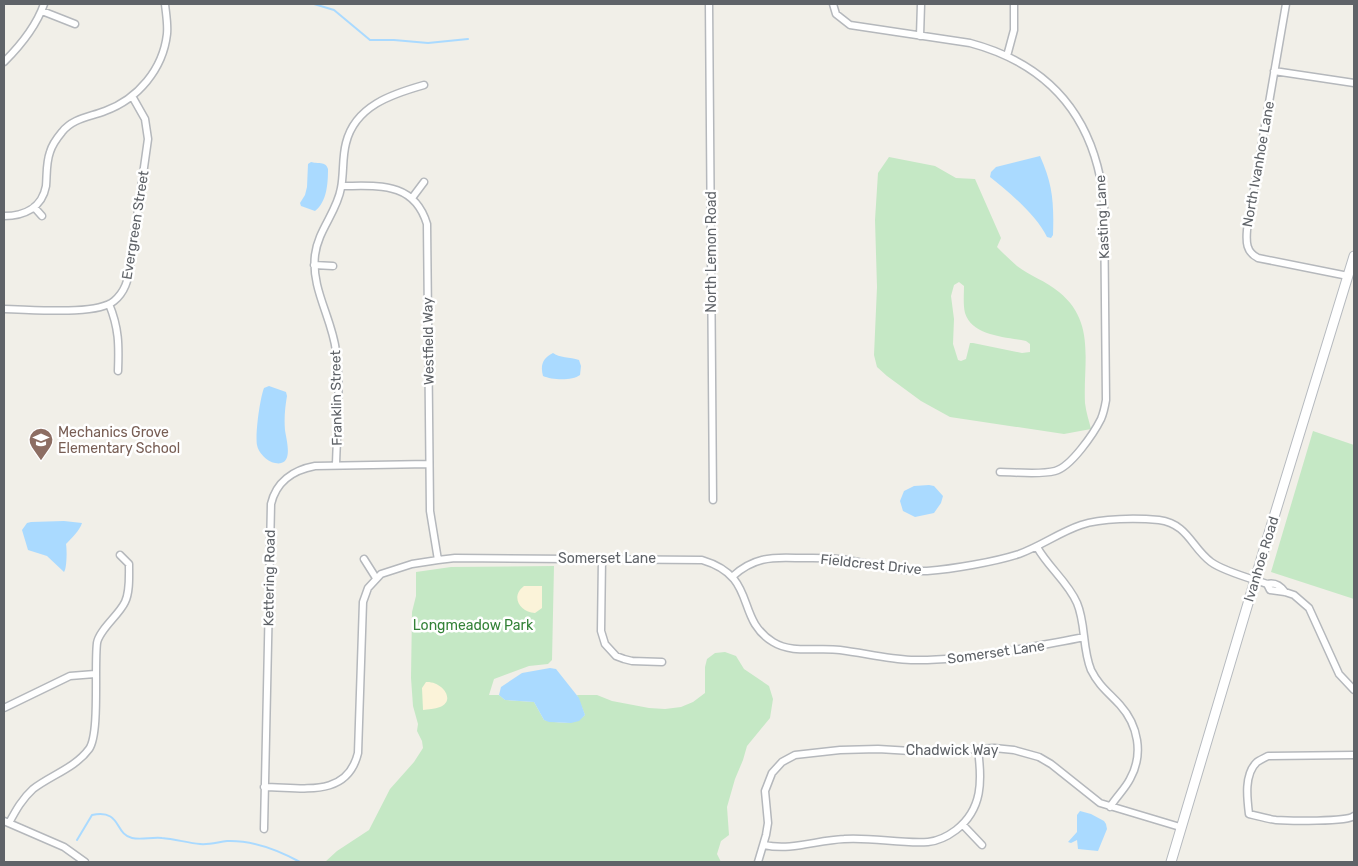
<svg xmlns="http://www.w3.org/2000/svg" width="1358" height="866" font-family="Rubik,sans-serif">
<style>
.green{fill:#c5e8c5;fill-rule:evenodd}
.sand{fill:#fbf3d9}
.water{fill:#aadaff}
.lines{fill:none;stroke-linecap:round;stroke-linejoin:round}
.stream{stroke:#aadaff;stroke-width:2}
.street-casing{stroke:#b5b8bc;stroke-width:9}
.secondary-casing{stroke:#b6babf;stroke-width:11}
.street{stroke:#fff;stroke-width:6}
.secondary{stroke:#fff;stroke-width:9}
.labels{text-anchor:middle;stroke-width:5;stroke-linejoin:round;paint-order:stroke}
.street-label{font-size:14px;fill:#5f6368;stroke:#fff}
.education-label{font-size:14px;fill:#785e54;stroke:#fff;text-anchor:start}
.park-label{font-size:14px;fill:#348238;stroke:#fff}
</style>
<rect width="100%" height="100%" fill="#f1efe8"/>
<path class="green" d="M889,157L935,166L956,178L975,179L1001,238L997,247C1003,253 1010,260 1017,266C1030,276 1046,281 1059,292C1096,322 1083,362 1085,403C1086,412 1089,421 1091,429L1064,434L950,417L921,401L887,376L877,367L874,355L877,287L875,220L878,173ZM959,282L964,286C964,294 963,305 965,313C972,336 1006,337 1026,341L1030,344V352L1022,353L973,343H970L966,359L961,361L958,360L953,344L954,319L951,296L954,285Z
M1313,431L1354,445V599L1271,572Z
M554,566L552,660L548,664L529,666L494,679L489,695H499L505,700L534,702L544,720C559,723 574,726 585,715L577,695H597L612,701L649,708L665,709L681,707L693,702L705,693V667L707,659L715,653L725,652L736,656L744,669L769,686L773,699L770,718L747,746L743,760L735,779L727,807L729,835L721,841L717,854L721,862H325L337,851L369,830L390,789L414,762L423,748L422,741L417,731L418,724L413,706L411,678L412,612L416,596V572L451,567Z"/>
<path class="sand" d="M524,586H542V608L535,613C520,612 510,597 524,586Z
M426,682C443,681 456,701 440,707C435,709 428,709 423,710L422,688Z"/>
<path class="water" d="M1040,156C1053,185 1054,203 1053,235L1051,238L1047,237C1037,216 1009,192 990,177L991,172L996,167Z
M311,162C317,164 326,161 328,169C328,183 327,202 315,211L301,206L300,203L305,195L307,187L308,164Z
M553,353C559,358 570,357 579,360L581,366L580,375C572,381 552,380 543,376C540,365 543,358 553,353Z
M269,386L286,392L287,396C285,407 284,419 285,430C286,439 295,467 275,463C267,462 258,452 257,445C255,434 260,398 264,388Z
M929,485L934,486L943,496L941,503L934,513L915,517L903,511L900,501L904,491L914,486Z
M64,521L82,523C80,530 71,539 66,544C67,549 67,568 64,572L47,556L28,550L22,530L27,523L31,522Z
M550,668L556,669L579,698L585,715L579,721L571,723L549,722L544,720L534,702L505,700L499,695L501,687L522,673Z
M1080,811L1091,814L1104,821L1106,824L1107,829L1098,851L1078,849L1077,840L1071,843L1068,842L1077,832V815Z"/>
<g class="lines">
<path class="stream" d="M314,4L334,10L370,40H394L428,43L468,39
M77,840L92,815C122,809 114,834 132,838C141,840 152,837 162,838C175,839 188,843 200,844C209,845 218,842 227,841C253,840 278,850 300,862"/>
<defs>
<path id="street" d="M709,4L713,500
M833,4L836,14L850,25L970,43C1052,65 1095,119 1104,202L1106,400C1105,406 1104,412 1101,419C1094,433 1071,467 1055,471C1039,475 1016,472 1000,472
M1286,4L1247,230C1246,242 1246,252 1258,258L1348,276
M42,11L75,24
M920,36L921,4
M1007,56L1014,30V4
M4,62C21,45 36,27 44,4
M1274,71L1354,83
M342,186C378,186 414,181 427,224L430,511L438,560
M412,198L424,182
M34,207L42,216
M4,216C24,216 42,208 46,186C47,174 46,163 50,152C52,145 57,138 62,132C73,118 90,117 105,111C138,99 163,69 167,34C168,24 166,14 165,4
M314,265L333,266
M109,304C119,328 119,345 118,371
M4,309C29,309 96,316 114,301C125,292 128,280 130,267L148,139L145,119L132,96
M336,465C337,428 341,388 336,351C332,318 311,289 315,255C318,230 337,212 341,188C344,173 342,158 346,143C355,106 392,94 424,85
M1037,547C1048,567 1068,582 1077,603C1086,624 1082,648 1091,670C1099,686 1108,692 1120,705C1138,725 1144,754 1130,779C1125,789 1116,797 1110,807
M602,558L601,631L605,644L616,656L624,659L632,661L662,662
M364,559L376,578
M733,576C753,558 770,557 796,558C813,558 831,557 848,560C875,565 900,572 927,571C953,569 994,562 1019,554C1041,546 1060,532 1081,525C1102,518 1137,518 1159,520C1188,524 1191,547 1211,562C1223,571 1252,579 1267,584C1275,582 1280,585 1285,592
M1267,584L1270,590L1285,592L1294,595L1309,608L1339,674L1354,690
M4,708L70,676L95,674
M1354,755L1268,756C1264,758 1260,760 1257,762C1244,774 1247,798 1249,814C1258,816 1267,819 1276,820C1288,821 1347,822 1354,816
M264,787C301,787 347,799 358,753L363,602L368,588L381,574L412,564L438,560L455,558L702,560C759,577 734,618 773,642C792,654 818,647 840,650C864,653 887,659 911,660C946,661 979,655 1013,650C1037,646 1061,642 1084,637
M4,821L64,847L85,862
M9,823C16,810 22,799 33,789C51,775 75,768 89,749C100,734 94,667 97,643C99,630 119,615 125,602C130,592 129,576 129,564L120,555
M963,825L982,845
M264,829L271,504C276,482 293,470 315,466L429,464
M764,845C792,851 817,840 844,839C872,837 902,844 928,842C939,841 948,836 956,830C983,809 982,780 978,750
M758,862L766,835L768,823L765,791L772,773L782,762L795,755L840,750L878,749L928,752L994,748L1014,750L1039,757L1051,764L1100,803L1180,827"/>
<path id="secondary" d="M1171,862L1266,543L1354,256"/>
</defs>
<use href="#street" class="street-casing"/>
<use href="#secondary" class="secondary-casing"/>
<use href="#street" class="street"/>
<use href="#secondary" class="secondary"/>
</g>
<defs>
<symbol id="school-pin" viewBox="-11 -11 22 30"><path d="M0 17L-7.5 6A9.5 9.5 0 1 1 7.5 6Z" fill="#8d6e63" stroke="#fff"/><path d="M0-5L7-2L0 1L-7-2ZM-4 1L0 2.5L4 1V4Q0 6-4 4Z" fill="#fff"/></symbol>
</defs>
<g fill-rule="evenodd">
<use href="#school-pin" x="27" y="426" width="28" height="38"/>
</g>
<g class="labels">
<g class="street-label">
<text transform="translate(1258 164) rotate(-80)" y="5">North Ivanhoe Lane</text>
<text transform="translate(1102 217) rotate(-93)" y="5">Kasting Lane</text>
<text transform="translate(135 225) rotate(-81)" y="5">Evergreen Street</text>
<text transform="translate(711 252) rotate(-90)" y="5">North Lemon Road</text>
<text transform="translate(428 341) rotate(-91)" y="5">Westfield Way</text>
<text transform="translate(336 398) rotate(-91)" y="5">Franklin Street</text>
<text x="607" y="563">Somerset Lane</text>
<text transform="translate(1261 559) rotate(-73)" y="5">Ivanhoe Road</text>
<text transform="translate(871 564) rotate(6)" y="5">Fieldcrest Drive</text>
<text transform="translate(269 578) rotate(-89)" y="5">Kettering Road</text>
<text transform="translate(996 652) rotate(-8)" y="5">Somerset Lane</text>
<text x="952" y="755">Chadwick Way</text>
</g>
<g class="education-label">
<text x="58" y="437">Mechanics Grove<tspan x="58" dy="16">Elementary School</tspan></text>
</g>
<g class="park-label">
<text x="473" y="630">Longmeadow Park</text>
</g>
</g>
<rect width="1358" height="866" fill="none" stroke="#5f6368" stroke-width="10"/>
</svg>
